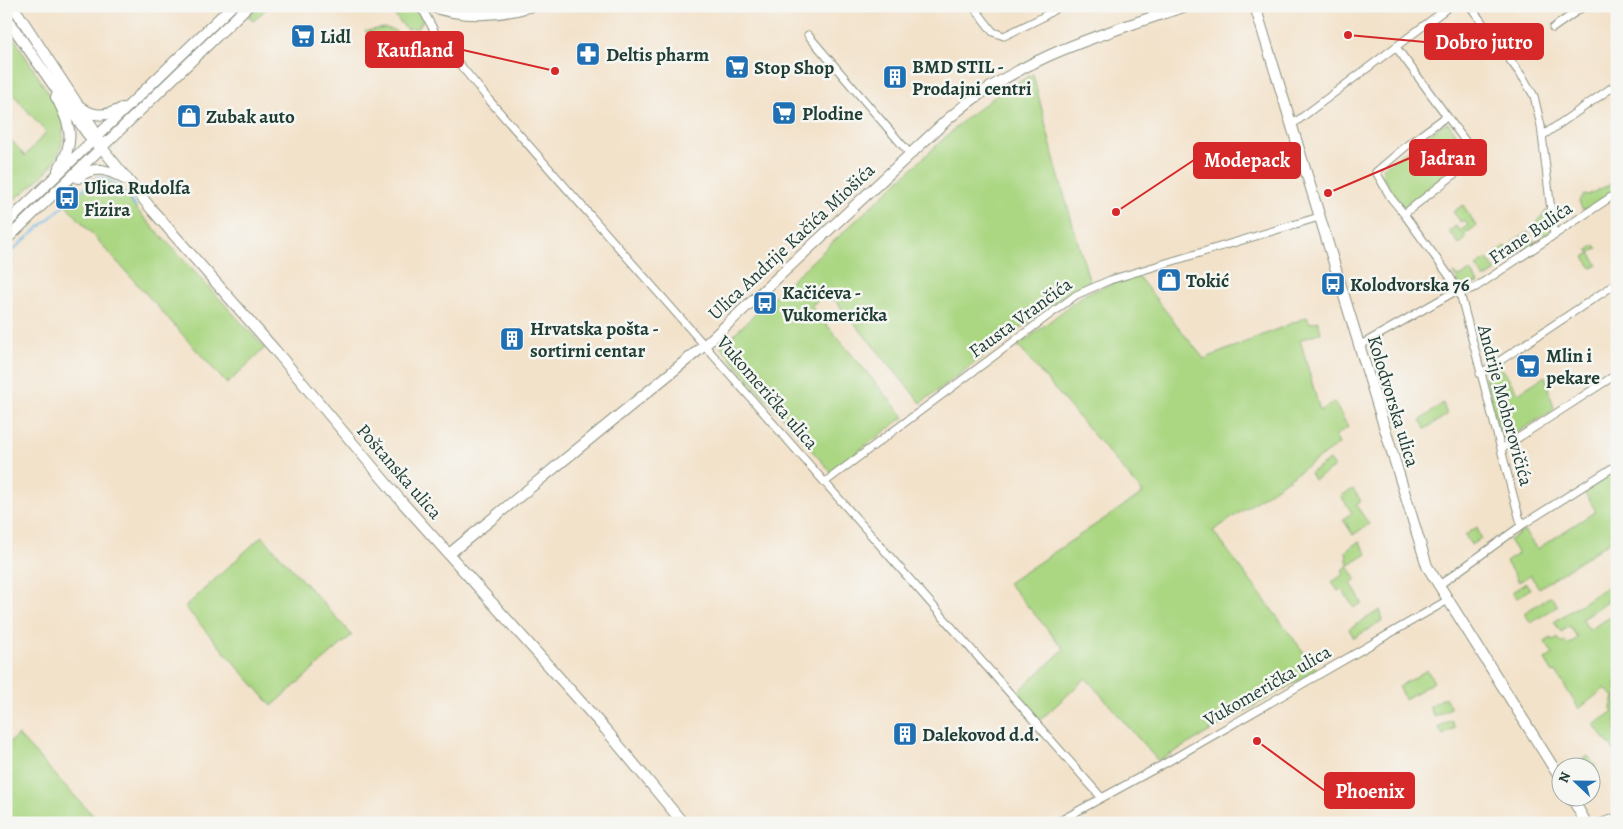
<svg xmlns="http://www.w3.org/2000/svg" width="1623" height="829" font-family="Alegreya,serif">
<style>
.green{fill:#abd783;stroke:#658a5c}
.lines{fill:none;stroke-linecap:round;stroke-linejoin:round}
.stream{stroke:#70bbe9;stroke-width:2}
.street-casing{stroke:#89907f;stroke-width:9}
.secondary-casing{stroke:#89907f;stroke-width:12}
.street{stroke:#fff;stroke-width:7}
.secondary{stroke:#fff;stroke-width:10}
.labels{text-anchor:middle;stroke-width:5;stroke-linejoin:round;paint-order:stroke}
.poi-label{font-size:19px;font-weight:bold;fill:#1f3d34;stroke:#f6f6f2;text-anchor:start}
.street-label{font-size:19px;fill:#1f3d34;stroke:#f6f6f2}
.leader{fill:none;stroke:#d62828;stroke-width:2}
.callout-dot{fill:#d62828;stroke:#f6f6f2;stroke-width:2}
.callout{fill:#d62828;stroke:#d62828;stroke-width:2}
.callout-label{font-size:20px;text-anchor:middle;font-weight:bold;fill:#fff}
</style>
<rect width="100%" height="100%" fill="#f6f6f2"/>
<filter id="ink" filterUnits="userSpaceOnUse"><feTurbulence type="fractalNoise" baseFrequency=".02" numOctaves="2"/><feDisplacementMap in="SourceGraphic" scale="10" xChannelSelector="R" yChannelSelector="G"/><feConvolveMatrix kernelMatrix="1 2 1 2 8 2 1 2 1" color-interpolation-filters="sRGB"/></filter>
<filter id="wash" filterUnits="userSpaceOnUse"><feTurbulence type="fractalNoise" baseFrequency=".0096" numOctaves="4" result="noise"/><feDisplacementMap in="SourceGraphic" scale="20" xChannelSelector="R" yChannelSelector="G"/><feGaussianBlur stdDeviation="1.12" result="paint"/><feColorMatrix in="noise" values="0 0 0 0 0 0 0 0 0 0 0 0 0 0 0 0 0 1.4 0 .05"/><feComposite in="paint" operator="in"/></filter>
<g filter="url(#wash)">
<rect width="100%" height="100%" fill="#f3e2ca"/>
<path class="green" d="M237,6H243L158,87Z
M259,6H269L254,21L248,16Z
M387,6C401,6 416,6 423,20L418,28L406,29Z
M6,25L57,107L65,128L63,129C65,166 31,185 6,206V134L25,156L46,132L6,86Z
M385,28L394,30L400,35L380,47L365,31Z
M1033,74L1058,174L1090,283L1068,293L921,403L828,292L811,306L904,417L831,472L720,347L965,119L998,94Z
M1445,123L1449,124L1471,154L1468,160L1406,207L1402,206L1382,175L1383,168Z
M104,178L114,185L265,348L227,384L67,206C78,195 88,179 104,178Z
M1617,181V190L1588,209H1582L1579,201L1584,195H1588Z
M1463,205L1476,226L1464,235L1466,239L1459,244L1449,231L1456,226L1460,231L1468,225L1464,220L1461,222L1453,212Z
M1547,210L1551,233L1546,237L1536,224Z
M1528,232L1536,244L1522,252L1512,242Z
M1595,245L1598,248L1590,253L1598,265L1592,268L1584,257L1590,253L1588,250Z
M1506,246L1513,258L1507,264L1497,252Z
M1487,259L1496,271L1484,279L1476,266Z
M1471,271L1478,283L1461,287L1453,273L1459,277Z
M1137,275L1204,359L1307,317L1310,323L1318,321L1321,332L1300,340L1320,411L1334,402L1348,427L1335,436L1339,444L1213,531L1317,670L1158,761L1086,678L1039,721L1016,694L1064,649L1008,583L1143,493L1018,346L1085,294Z
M1499,364L1518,393L1545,376L1554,408L1552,411L1505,440L1501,438L1485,378L1487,372Z
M1443,403L1447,415L1425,429L1421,420Z
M1330,460L1335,467L1314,480L1310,473Z
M1615,471L1617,537L1539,588L1530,575L1519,582L1506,562L1518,554L1509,540L1524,531L1537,549L1596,511L1584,492Z
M1353,489L1361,501L1356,505L1369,524L1353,535L1343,519L1352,513L1341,496Z
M1477,527L1481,538L1471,545L1465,535Z
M262,536L352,635L272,706L185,607Z
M1359,541L1367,554L1348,566L1356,579L1351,583L1362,603L1354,608L1342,589L1338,591L1332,582L1344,574L1342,570L1348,566L1346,551Z
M1617,580V595L1582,619L1589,630L1617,613L1616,753L1594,725L1613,712L1611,708L1614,697L1605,688L1579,709L1556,672L1553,673L1545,660L1553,654L1545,642L1551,638L1554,641L1558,638L1561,643L1565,641L1568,645L1577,638L1570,626L1561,632L1554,622Z
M1526,583L1530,589L1517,598L1512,592Z
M1551,596L1558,606L1531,623L1524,613Z
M1380,610L1383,620L1354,638L1349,629Z
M1427,670L1434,682L1405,699L1398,687Z
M1445,697L1451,708L1434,717L1429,707Z
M1451,720L1455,728L1443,735L1438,727Z
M18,735L100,823H6V745Z
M1588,756L1596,767L1591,771L1590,766H1572Z"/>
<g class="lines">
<path class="stream" d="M6,256L97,177C114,176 126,195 136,207"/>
</g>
</g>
<g filter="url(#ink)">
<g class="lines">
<defs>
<path id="street" d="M416,6L424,12L438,38L489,100L1101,797
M973,6L993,32L1004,36L1041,18L1060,6
M1470,6L1524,79L1534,96L1541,126L1554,236
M1553,28L1584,6
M808,35L910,154
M1396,47L1474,153L1469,163L1404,214L1391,198L1376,172L1410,143L1447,116
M1293,124L1450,6
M1542,136L1617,84
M1404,214L1450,277L1455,286L1454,292L1459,293
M1460,293L1513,495L1520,520L1525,523
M1460,293L1476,287L1617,193
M1359,346L1454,292
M1480,374L1617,283
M1501,449L1617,374
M825,482L1076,295L1110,280L1319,217
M1438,586L1525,523L1617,465
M1056,823L1162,765L1448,600
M1600,823L1617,817"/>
<path id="secondary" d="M13,6L92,126L102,148L153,211L275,350L402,502L606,730L683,823
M430,6C463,18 500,16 532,6
M1255,6L1427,566L1560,778
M6,17L86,132L97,145
M56,97C71,125 76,141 58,170
M81,107C94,118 108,116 122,108
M78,178C94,165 108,169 124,179
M6,224L232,6
M6,240L248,6
M449,554L705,345L948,119C1017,58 1100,35 1186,6
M1571,796L1586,823"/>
</defs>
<use href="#street" class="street-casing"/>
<use href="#secondary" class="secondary-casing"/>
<use href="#street" class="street"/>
<use href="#secondary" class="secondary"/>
</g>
</g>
<defs>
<symbol id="supermarket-square" viewBox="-11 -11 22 22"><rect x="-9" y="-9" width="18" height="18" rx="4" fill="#1f6fb2" stroke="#f6f6f2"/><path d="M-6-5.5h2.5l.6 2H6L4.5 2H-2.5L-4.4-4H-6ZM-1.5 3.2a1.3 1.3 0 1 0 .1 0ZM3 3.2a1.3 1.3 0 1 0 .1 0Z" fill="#fff"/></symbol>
<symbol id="pharmacy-square" viewBox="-11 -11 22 22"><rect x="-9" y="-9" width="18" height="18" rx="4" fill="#1f6fb2" stroke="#f6f6f2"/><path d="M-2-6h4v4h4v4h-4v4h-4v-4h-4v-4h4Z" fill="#fff"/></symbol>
<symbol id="building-square" viewBox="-11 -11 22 22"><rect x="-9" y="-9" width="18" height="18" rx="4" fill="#1f6fb2" stroke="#f6f6f2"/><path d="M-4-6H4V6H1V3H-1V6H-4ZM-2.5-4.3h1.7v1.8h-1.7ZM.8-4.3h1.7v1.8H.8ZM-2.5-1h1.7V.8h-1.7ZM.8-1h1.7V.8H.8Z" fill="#fff"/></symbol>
<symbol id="shop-square" viewBox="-11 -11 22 22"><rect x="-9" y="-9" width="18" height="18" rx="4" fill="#1f6fb2" stroke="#f6f6f2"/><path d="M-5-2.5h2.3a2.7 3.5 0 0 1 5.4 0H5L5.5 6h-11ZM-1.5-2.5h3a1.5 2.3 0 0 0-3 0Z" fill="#fff"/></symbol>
<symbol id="bus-square" viewBox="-11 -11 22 22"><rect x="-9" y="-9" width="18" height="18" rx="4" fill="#1f6fb2" stroke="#f6f6f2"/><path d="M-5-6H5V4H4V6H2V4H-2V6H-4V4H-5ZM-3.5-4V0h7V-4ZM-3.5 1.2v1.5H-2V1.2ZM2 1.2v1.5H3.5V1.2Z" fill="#fff"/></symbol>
</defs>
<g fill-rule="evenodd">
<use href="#supermarket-square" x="289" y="22" width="28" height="28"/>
<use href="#pharmacy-square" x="574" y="40" width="28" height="28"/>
<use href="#supermarket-square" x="723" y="53" width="28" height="28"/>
<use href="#building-square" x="881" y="63" width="28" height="28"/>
<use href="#supermarket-square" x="770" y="99" width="28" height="28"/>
<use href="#shop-square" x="175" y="102" width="28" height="28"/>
<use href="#bus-square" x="53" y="184" width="28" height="28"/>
<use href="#shop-square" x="1155" y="266" width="28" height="28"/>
<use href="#bus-square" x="1319" y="270" width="28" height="28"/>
<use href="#bus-square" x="751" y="289" width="28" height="28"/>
<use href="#building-square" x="498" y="325" width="28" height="28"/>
<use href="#supermarket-square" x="1514" y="352" width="28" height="28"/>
<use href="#building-square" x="891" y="720" width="28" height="28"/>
</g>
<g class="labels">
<g class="poi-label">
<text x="320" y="43">Lidl</text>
<text x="606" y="61">Deltis pharm</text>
<text x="912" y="73">BMD STIL -<tspan x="912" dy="22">Prodajni centri</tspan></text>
<text x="754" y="74">Stop Shop</text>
<text x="802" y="120">Plodine</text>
<text x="206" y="123">Zubak auto</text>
<text x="84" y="194">Ulica Rudolfa<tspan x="84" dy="22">Fizira</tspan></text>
<text x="1186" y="287">Tokić</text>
<text x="1350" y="291">Kolodvorska 76</text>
<text x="782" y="299">Kačićeva -<tspan x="782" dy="22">Vukomerička</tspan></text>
<text x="530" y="335">Hrvatska pošta -<tspan x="530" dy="22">sortirni centar</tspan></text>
<text x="1546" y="362">Mlin i<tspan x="1546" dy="22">pekare</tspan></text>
<text x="922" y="741">Dalekovod d.d.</text>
</g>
<g class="street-label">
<text transform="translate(1530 232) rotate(-34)" y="7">Frane Bulića</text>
<text transform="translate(791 241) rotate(-43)" y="7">Ulica Andrije Kačića Miošića</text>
<text transform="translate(1020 317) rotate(-36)" y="7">Fausta Vrančića</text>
<text transform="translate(768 392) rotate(49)" y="7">Vukomerička ulica</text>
<text transform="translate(1394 401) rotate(73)" y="7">Kolodvorska ulica</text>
<text transform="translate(1506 405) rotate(75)" y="7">Andrije Mohorovičića</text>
<text transform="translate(400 471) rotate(49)" y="7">Poštanska ulica</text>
<text transform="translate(1267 685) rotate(-30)" y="7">Vukomerička ulica</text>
</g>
</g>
<path class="leader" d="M1348 35L1425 42M555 71L463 50M1328 193L1410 158M1116 212L1194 160M1257 741L1325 791"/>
<g class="callout-dot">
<circle cx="1348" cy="35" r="5"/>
<circle cx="555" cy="71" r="5"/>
<circle cx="1328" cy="193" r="5"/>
<circle cx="1116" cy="212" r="5"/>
<circle cx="1257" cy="741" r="5"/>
</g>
<g class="callout">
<rect x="1425" y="24" width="118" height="35" rx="5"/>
<rect x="366" y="32" width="97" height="35" rx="5"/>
<rect x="1410" y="140" width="76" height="35" rx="5"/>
<rect x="1194" y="143" width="106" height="35" rx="5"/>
<rect x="1325" y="773" width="89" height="35" rx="5"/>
</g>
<g class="callout-label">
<text x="1484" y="49">Dobro jutro</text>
<text x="415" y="57">Kaufland</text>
<text x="1448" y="165">Jadran</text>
<text x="1247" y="167">Modepack</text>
<text x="1370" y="798">Phoenix</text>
</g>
<rect width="1623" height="829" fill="none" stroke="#f6f6f2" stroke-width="25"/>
<g transform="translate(1576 782) rotate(292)"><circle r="24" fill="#f6f6f2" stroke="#a0aca6"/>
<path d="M0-4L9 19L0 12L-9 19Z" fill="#1f6fb2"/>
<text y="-8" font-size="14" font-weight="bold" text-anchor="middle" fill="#1f3d34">N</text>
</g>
</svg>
